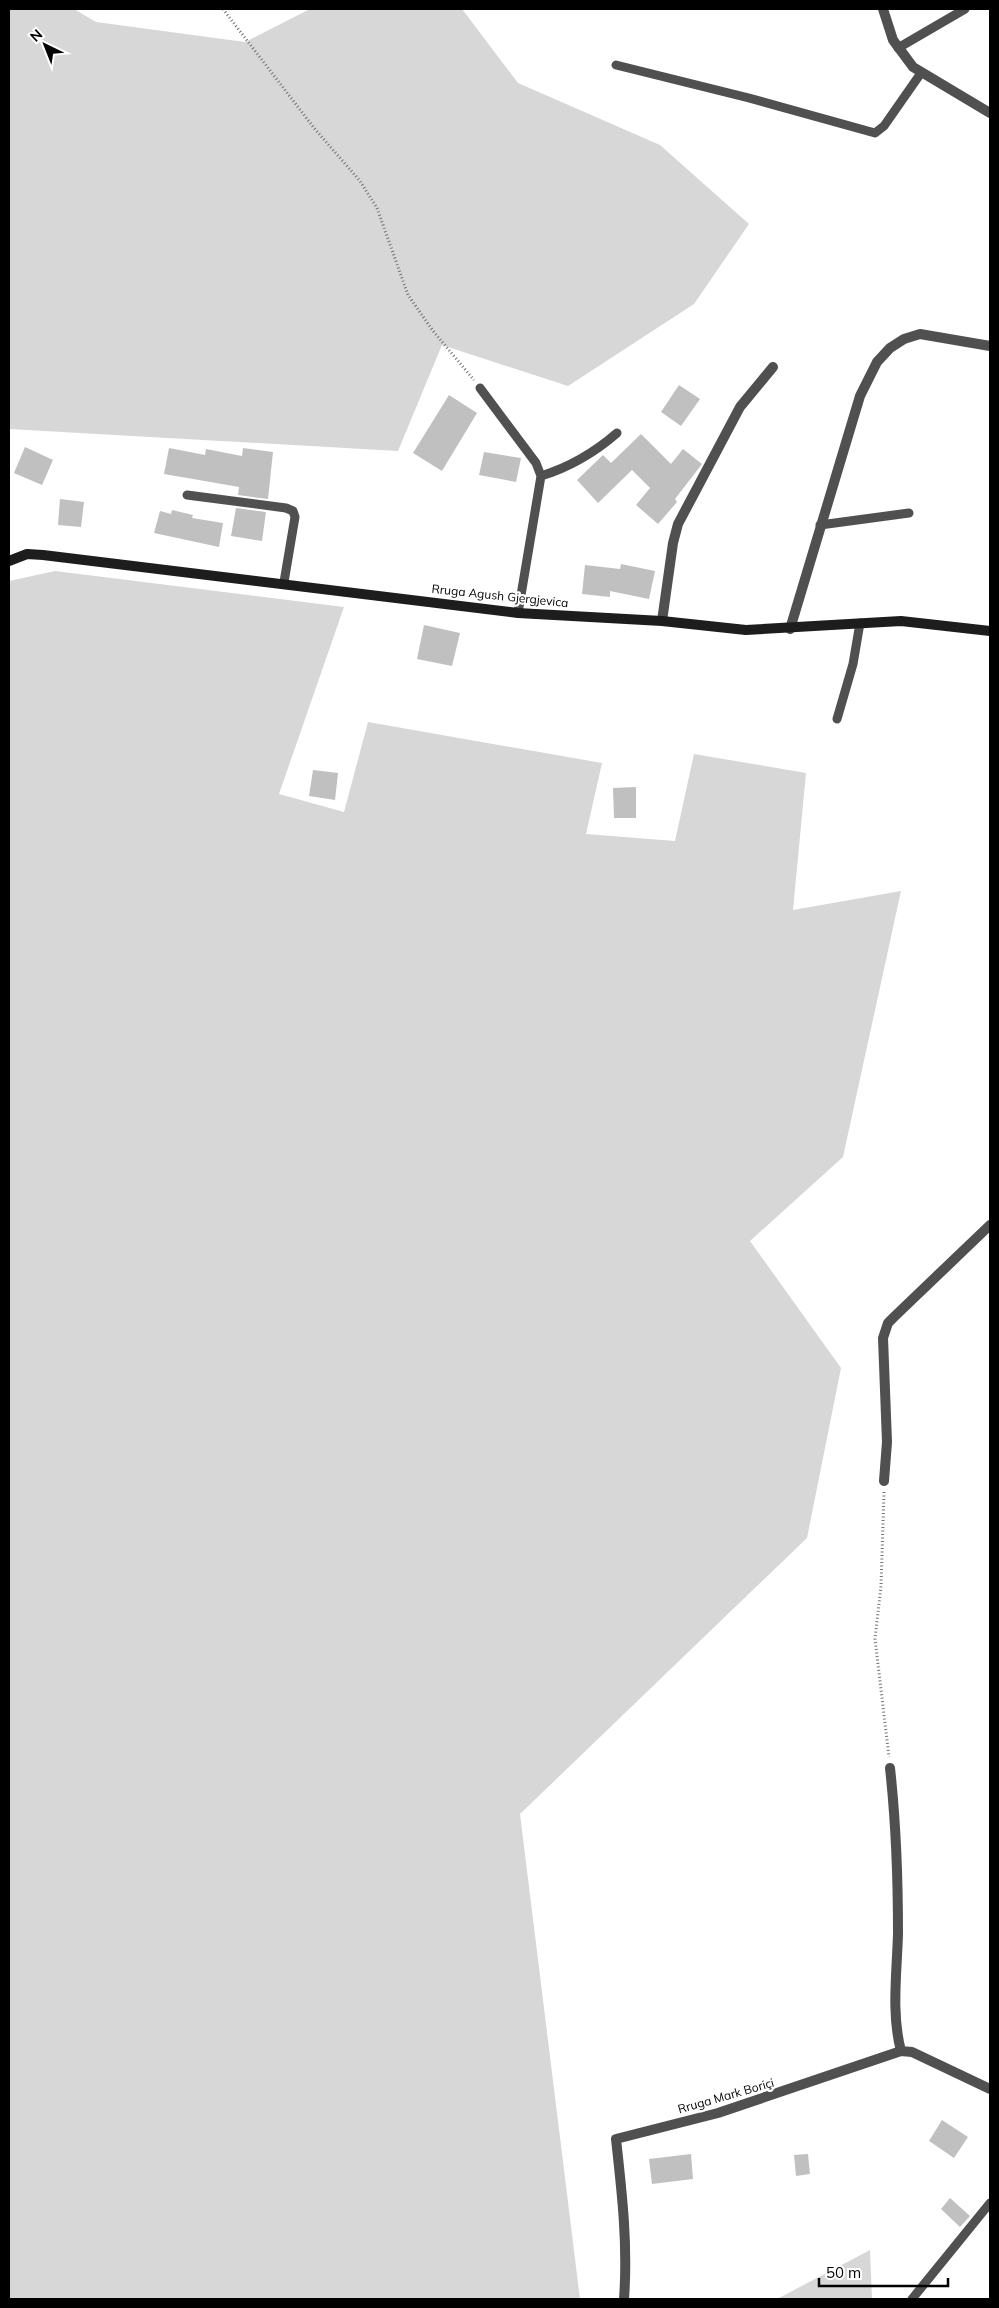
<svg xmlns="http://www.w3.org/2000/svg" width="999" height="2308" font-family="Mulish,sans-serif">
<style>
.green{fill:#d7d7d7}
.building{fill:#c0c0c0}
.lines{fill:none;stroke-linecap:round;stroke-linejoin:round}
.path{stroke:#727272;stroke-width:3;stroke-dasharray:1 2.5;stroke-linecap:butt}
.service{stroke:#505050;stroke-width:9}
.minor{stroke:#505050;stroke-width:10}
.secondary{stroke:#1d1d1d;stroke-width:10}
.labels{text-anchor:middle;stroke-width:4.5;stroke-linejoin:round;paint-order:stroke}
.street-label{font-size:12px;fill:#000;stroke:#fff}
</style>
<rect width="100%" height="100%" fill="#fff"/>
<path class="green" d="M9,9H74L96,22L245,42L310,9H462L518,83L660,145L749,224L694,304L568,386L442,345L398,451L9,429Z
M55,571L344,607L279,794L344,812L368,722L602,763L586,834L675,841L694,754L806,773L793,910L901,891L843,1157L750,1241L841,1368L807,1538L520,1814L580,2299H9V581Z
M870,2250L872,2299H777Z"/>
<path class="building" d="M679,385L700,399L681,426L661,412Z
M449,395L477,413L442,471L413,453Z
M641,434L671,464L683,449L702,464L675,499L677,502L658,524L636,505L650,488L632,470L598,503L577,480L603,455L611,463Z
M25,447L53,460L42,485L14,473Z
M169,448L205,455L206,449L242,456L243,448L273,452L268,499L238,495L239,487L164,474Z
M484,452L521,458L516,482L479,475Z
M60,499L84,502L81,527L58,525Z
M236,508L266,512L262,541L231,536Z
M172,510L193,515L192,518L223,523L219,547L154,533L160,511L171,514Z
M621,564L655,571L649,599L610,591V597L582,594L585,565L620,569Z
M424,625L460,633L452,666L417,659Z
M313,770L338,773L335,800L309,796Z
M636,787V818H614L613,788Z
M942,2120L968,2137L954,2158L929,2141Z
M691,2154L693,2179L652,2184L649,2159Z
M808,2154L810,2174L796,2176L794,2155Z
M950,2198L970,2216L960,2227L941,2209Z"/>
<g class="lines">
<path class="path" d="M223,9L314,128L360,181L377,208L408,295L433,331L474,380
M884,1492L881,1586L875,1639L889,1757"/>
<path class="service" d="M898,48L965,9
M616,65L749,98L875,133L884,126L921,73
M480,388L536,463L541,476L518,613
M541,476C570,467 594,453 617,433
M187,495L286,508L293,511L295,517L284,582
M820,525L909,513
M837,719L853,664L860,623
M912,2299L990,2203"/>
<path class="minor" d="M883,9L893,40L913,67L990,113
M662,621L673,543L678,524L740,407L773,367
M790,629L860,396L877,362L890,348L904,339L920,334L990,346
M884,1481L887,1442L883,1338L888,1323L895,1316L990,1225
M890,1768C896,1823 898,1877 898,1933C897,1972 891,2013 901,2051
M624,2299C628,2245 622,2193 616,2139L718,2113L901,2051L912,2052L990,2089"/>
<path class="secondary" d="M9,561L27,554L43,555L518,613L662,621L746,630L901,621L990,631"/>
</g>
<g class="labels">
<g class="street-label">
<text transform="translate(500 596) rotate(6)" y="4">Rruga Agush Gjergjevica</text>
<text transform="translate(726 2096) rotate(-16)" y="4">Rruga Mark Boriçi</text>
</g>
</g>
<rect width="999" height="2308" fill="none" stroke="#000000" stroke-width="20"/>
<g transform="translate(45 45) rotate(317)" stroke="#ffffff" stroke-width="4" paint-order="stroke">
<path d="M0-4L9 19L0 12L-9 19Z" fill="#000000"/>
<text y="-8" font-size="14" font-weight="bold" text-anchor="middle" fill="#000000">N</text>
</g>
<path d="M819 2278v8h129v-8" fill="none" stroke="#000000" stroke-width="2.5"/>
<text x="826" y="2278" font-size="15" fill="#000000" stroke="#ffffff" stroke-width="4" paint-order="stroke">50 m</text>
</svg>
